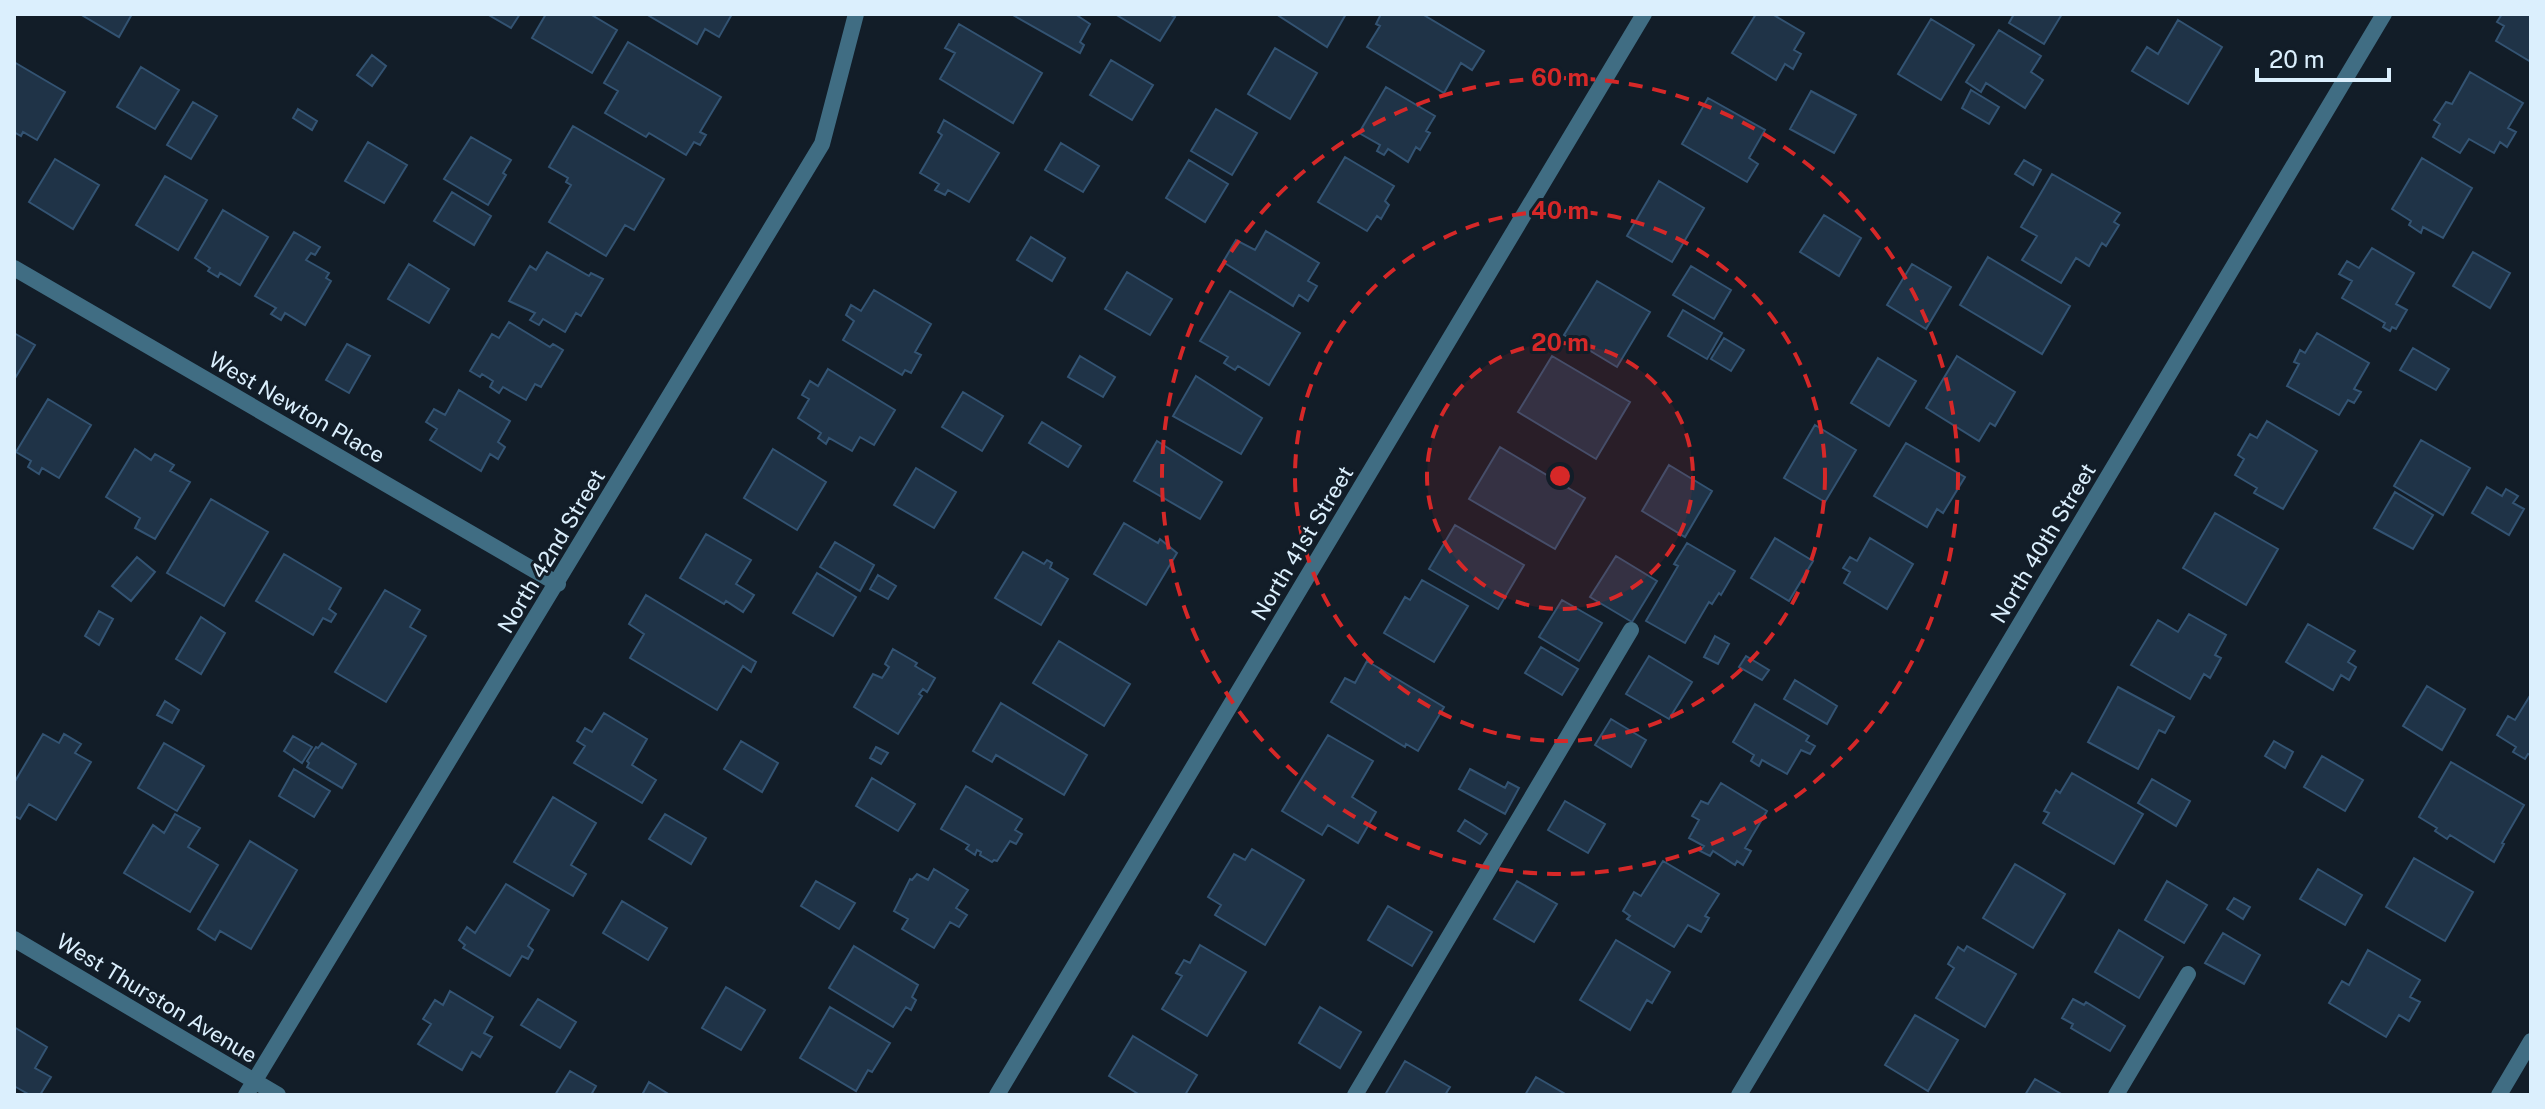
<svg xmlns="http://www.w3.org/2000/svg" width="2545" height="1109" font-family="'Public Sans',sans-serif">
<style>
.building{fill:#1f3347;stroke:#335372;stroke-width:2}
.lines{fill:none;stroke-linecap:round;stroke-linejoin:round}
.service{stroke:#406d83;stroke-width:16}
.minor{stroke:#406d83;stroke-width:16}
.ring{fill:none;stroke:#d62828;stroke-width:4;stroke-dasharray:14 10}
.labels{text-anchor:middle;stroke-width:6;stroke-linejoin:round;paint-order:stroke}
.street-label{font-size:22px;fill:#dbeffd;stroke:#121d28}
.centre{fill:#d62828;stroke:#121d28;stroke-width:4}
.ring-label{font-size:24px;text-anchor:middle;font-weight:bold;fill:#d62828;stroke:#121d28;stroke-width:6;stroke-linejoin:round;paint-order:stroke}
</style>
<rect width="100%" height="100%" fill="#121d28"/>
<path class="building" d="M80,14H132L119,37Z
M487,14H520L511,28Z
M546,14H590L617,30L592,73L532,38Z
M646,14H732L719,37L705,29L697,44Z
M1011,14H1075L1090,24L1080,42L1084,45L1080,53Z
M1115,14H1169L1175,17L1160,41Z
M1276,14H1346L1327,47Z
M1381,14H1422L1484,51L1472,70L1461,63L1444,93L1367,47L1380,26L1376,24Z
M1756,14H1772L1804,33L1794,50L1801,54L1793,69L1785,64L1776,80L1732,53Z
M2014,14H2062L2044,44L2009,23Z
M2502,14H2531V62L2496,41L2504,26L2497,22Z
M1931,19L1974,45L1941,100L1898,74Z
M2178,20L2222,47L2188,104L2132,71L2147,47L2158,54Z
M959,24L1042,73L1013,123L940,79L955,53L945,48Z
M1999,30L2041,56L2031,72L2043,80L2025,108L1986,83L1981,92L1966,82Z
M628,42L721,97L700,132L706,135L700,145L694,142L686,155L649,133L646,137L605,113L618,91L604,83Z
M1275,48L1317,73L1290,119L1248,94Z
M372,55L386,66L372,86L357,75Z
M1111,60L1153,85L1132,120L1090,95Z
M14,62L65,92L37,140L23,132L21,136L14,132Z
M141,67L179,90L155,129L117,107Z
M2470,72L2523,103L2508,128L2516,132L2507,147L2500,142L2494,153L2469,139L2460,153L2433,137L2440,124L2434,120L2446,102L2452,104Z
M1386,87L1435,116L1426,131L1430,133L1420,150L1416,147L1408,162L1388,149L1384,155L1377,151L1380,145L1359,133Z
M1971,90L1999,107L1989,124L1962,108Z
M1811,91L1856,115L1834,153L1790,129Z
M1708,98L1765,130L1749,158L1758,164L1747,182L1682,144Z
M193,102L217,116L191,159L167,145Z
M298,109L317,121L312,130L293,118Z
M1216,109L1257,133L1232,175L1191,151Z
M944,120L999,153L969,202L948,190L945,195L935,190L939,184L920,173L942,135L938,132Z
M573,126L664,179L634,230L625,225L606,256L549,222L571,185L566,182L568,178L549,167Z
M471,137L511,160L503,173L506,175L488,205L444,179Z
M368,142L407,165L384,203L345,181Z
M1061,143L1099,166L1083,192L1045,170Z
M1345,157L1394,186L1385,201L1389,205L1381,219L1377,216L1367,231L1318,202Z
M2422,158L2472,188L2443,238L2423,227L2421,233L2409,225L2411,221L2392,209Z
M55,159L99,185L73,229L29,202Z
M1189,160L1228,184L1205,222L1166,198Z
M2024,160L2041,170L2033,185L2015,174Z
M2052,174L2120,213L2114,222L2119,225L2106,246L2102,243L2089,266L2076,258L2061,283L2022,260L2037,236L2021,227Z
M165,176L207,200L178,250L136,225Z
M1659,181L1704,208L1672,262L1627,236Z
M452,192L491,216L474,245L434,221Z
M223,210L268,237L240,285L220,273L218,277L208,271L210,268L195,258Z
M1824,215L1861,238L1839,276L1800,252Z
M1266,231L1319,263L1308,281L1317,286L1308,301L1299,295L1293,306L1223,262L1236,240L1255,250Z
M294,232L320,247L315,255L311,253L306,260L329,273L326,278L331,281L305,325L285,313L281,320L271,314L276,308L255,296Z
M1031,237L1065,258L1052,281L1017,260Z
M2372,248L2414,273L2396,304L2407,310L2396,329L2392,327L2390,331L2383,327L2385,323L2342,298L2352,281L2339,274L2347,261L2359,268Z
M547,252L589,276L591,273L603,279L581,316L576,313L565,332L543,319L539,325L530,320L535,313L509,301L530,266L536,270Z
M2473,252L2510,273L2490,308L2453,286Z
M1988,257L2070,306L2042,354L1960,305Z
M409,264L449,289L429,323L388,299Z
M1912,264L1951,287L1926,329L1887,305Z
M1691,266L1731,290L1714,319L1673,295Z
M1127,272L1172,299L1150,335L1105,309Z
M1597,281L1650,312L1617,367L1564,335Z
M874,290L931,324L915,352L921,355L911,373L905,370L902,375L843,340L854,321L846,315L851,305L861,311Z
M1230,291L1300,333L1269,385L1238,366L1235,370L1224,363L1228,357L1200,341Z
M1683,310L1722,333L1707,359L1668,336Z
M509,322L550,347L553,344L563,350L541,387L535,384L526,400L503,387L499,393L490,387L493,381L482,374L480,377L470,371L492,334L499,338Z
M14,333L35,345L14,380Z
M2317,333L2369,363L2354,389L2361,392L2354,403L2348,400L2339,415L2287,386L2299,364L2294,362L2300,350L2305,353Z
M1724,338L1744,350L1731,371L1711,359Z
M347,344L370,356L349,393L326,380Z
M2413,348L2449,369L2436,390L2400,370Z
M1080,356L1115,377L1103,397L1068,377Z
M1552,356L1630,402L1596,459L1518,412Z
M1957,356L2015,392L1995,426L1990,423L1979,441L1926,408Z
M1878,358L1916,381L1889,426L1851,403Z
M828,369L895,410L874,445L860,437L852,451L829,438L826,444L818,438L821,433L798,418L809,399L802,395L810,381L818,386Z
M1196,376L1262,418L1241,454L1173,416Z
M459,390L510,421L498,442L505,447L498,459L490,454L481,471L430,440L437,429L426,422L434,409L445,415Z
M963,392L1003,416L982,451L942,427Z
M48,399L91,425L59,478L42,468L39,474L28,467L31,461L16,452Z
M2267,421L2317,451L2283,509L2254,493L2257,488L2235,475L2244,459L2238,455L2250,434L2257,438Z
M1042,422L1081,446L1068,467L1029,443Z
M1815,425L1856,450L1825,502L1784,478Z
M2421,440L2470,468L2443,515L2394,486Z
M1157,441L1222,482L1200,519L1134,481Z
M1906,443L1965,477L1943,513L1937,509L1927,527L1874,496Z
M1500,447L1585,498L1555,549L1469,499Z
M135,449L151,460L155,454L174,465L170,471L190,482L155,539L135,528L140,518L106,497Z
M773,449L826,482L797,530L744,498Z
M1669,465L1712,491L1685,537L1642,511Z
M916,468L956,492L934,528L894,505Z
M2487,487L2502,496L2506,489L2518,496L2513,503L2524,509L2509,535L2472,513Z
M2395,492L2433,515L2413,549L2374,528Z
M211,499L268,532L224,606L167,573Z
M2215,513L2278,549L2246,605L2183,568Z
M1124,523L1158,543L1160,539L1177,553L1146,605L1094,574Z
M1455,525L1524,565L1498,609L1429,569Z
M706,534L751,560L736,584L754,595L743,612L726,601L724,604L680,578Z
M1775,538L1813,561L1789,601L1751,578Z
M1870,538L1913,564L1887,609L1844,583L1850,572L1843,568L1850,557L1857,561Z
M835,542L874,565L860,591L820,567Z
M1687,543L1735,571L1721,595L1719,593L1712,604L1709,602L1685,643L1646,621L1678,566L1674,564Z
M1023,552L1044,564L1047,560L1052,563L1050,568L1068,579L1041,625L995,598Z
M284,554L341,588L329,609L336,614L331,622L323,618L313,635L256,601Z
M1616,556L1657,581L1632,622L1590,597Z
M137,557L155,572L131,601L112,586Z
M817,573L856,597L833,636L793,613Z
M878,575L896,586L888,599L870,589Z
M1422,580L1468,606L1434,662L1384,633L1405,597L1410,600Z
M385,590L420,610L410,627L426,636L386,702L335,672Z
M646,595L756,662L751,672L743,666L717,710L630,658L644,634L629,624Z
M1562,600L1602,623L1579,661L1539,637Z
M99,611L113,619L99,645L85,636Z
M2189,614L2226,635L2215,655L2221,658L2210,678L2204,674L2190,699L2131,665L2158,620L2178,632Z
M201,617L225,633L201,674L176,659Z
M2308,624L2355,651L2348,662L2356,667L2349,680L2341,675L2333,690L2286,662Z
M1715,636L1729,644L1718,664L1704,657Z
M1059,641L1130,684L1104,726L1033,683Z
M1541,647L1578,669L1562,695L1525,673Z
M893,649L917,663L915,666L935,678L927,692L923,689L919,694L922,696L898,734L854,707L873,674L882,678L889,667L885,664Z
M1649,656L1692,682L1669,719L1626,694Z
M1746,656L1769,670L1762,680L1739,667Z
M1367,661L1444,707L1418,751L1406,744L1405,747L1331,702L1345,678L1355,683Z
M1795,680L1837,706L1827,724L1784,699Z
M2427,686L2465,709L2442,750L2403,726Z
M2118,687L2174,717L2165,733L2159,730L2138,769L2088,742Z
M2531,694V755L2528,754L2525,759L2513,752L2516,747L2497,735L2508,716L2515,720Z
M165,701L179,710L172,723L157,715Z
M1001,703L1087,755L1064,795L996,755L992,762L973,751Z
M1755,704L1809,736L1806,741L1815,746L1810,754L1801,750L1787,774L1762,760L1759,766L1751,761L1754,755L1733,742Z
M604,713L647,739L632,765L656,780L642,803L574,763L585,746L577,741L585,728L592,732Z
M1611,719L1646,740L1631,767L1595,745Z
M43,734L59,743L64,734L81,744L75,753L91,762L56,820L29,804L20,819L14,816V783Z
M1328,735L1373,761L1352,797L1376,812L1358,843L1328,825L1322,835L1282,811Z
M293,736L312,747L302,763L284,751Z
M741,741L778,763L762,792L724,769Z
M2274,741L2293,752L2285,768L2265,756Z
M164,743L204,766L177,811L138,788Z
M322,743L356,764L342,788L307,767L309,763L307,761L316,747L318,748Z
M876,747L888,753L881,764L870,758Z
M2322,756L2363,780L2345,811L2304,787Z
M2451,762L2524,805L2502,843L2504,844L2494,862L2450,835L2447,839L2435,831L2437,828L2419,817Z
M294,769L330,791L314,817L279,796Z
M1470,769L1505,788L1508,782L1519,788L1505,814L1459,789Z
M2072,773L2143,814L2114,864L2043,823L2049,813L2044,811L2056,790L2060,793Z
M872,778L915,804L898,831L856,806Z
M2152,779L2190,801L2176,826L2138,803Z
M1721,783L1767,811L1745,848L1751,851L1743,865L1737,861L1735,865L1713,851L1710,856L1700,851L1704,846L1689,838L1699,820L1692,816L1701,801L1708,804Z
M966,786L1022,819L1015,830L1022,834L1016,844L1010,841L997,861L994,860L992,862L980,855L981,852L977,850L975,855L966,849L969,845L941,829Z
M553,797L596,823L571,865L586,874L573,896L514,862Z
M1565,801L1605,824L1588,853L1548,830Z
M175,814L200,828L188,847L218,865L190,912L124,873L153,825L164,833Z
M665,814L706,838L691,864L649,839Z
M1465,820L1487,834L1480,844L1458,831Z
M250,841L297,870L251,949L220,931L215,940L198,929Z
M1252,849L1304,880L1265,945L1215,915L1221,905L1208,897L1234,854L1245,860Z
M2414,858L2473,892L2445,941L2386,907Z
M1663,861L1719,894L1705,916L1709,918L1701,932L1688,925L1674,947L1627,919L1630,916L1623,911L1634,892L1641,896Z
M2015,864L2065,894L2033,948L1983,918Z
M934,869L968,890L956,908L967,915L959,927L950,922L934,948L902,929L908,919L894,911L910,879L912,880L917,874L928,880Z
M2318,869L2362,895L2345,925L2300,899Z
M816,881L855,903L839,929L801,906Z
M1517,881L1557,904L1534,942L1494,919Z
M2167,881L2207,905L2184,943L2145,920Z
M506,884L549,910L528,946L533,950L528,959L522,956L510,976L463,948L465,945L459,940L467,927L475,933Z
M2234,898L2250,907L2243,919L2227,909Z
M622,901L667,928L648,960L603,933Z
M1388,906L1432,932L1412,966L1368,940Z
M2119,930L2163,957L2139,998L2095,972Z
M2223,933L2260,955L2244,984L2205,963Z
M1616,940L1670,972L1652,1003L1647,1000L1630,1030L1580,1000Z
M1200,945L1246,972L1207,1036L1162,1009L1182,976L1176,973L1184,960L1190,963Z
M854,946L918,985L912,997L916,1000L911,1010L906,1007L893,1027L829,988Z
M1967,946L2016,974L1985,1027L1936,998L1954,968L1948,964L1958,947L1964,951Z
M2368,950L2420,980L2410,997L2420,1002L2409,1021L2399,1015L2386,1037L2329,1003L2342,981L2349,985Z
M726,987L765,1010L741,1050L702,1028Z
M450,991L493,1017L484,1033L492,1037L480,1057L472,1052L462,1070L418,1044L431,1024L423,1019L435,1000L443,1005Z
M538,999L576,1022L560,1048L521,1025Z
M2073,999L2084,1005L2086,1002L2125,1026L2110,1051L2071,1028L2073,1024L2062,1018Z
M830,1007L890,1043L872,1072L868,1070L856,1091L800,1058Z
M1320,1007L1361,1032L1340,1068L1299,1043Z
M1915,1015L1958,1040L1928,1091L1885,1065Z
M14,1027L47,1047L35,1068L51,1077L40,1095H30L14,1086Z
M1133,1036L1197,1075L1185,1095H1140L1109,1076Z
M1405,1061L1450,1087L1445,1095H1385Z
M570,1071L596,1086L591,1095H555Z
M1536,1077L1567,1095H1525Z
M2035,1079L2063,1095H2025Z
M649,1082L670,1095H642Z"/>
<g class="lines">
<path class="service" d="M1355,1095L1631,630
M2116,1095L2188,974"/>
<path class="minor" d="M14,268L558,584
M14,939L278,1095
M246,1095L822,144L856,14
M997,1095L1644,14
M1739,1095L2384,14
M2499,1095L2531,1041"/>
</g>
<circle cx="1560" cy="476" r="133" fill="#d62828" fill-opacity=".12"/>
<g class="ring">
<circle cx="1560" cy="476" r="133"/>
<circle cx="1560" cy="476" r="265"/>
<circle cx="1560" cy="476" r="398"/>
</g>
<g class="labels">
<g class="street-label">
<text transform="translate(297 407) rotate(30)" y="8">West Newton Place</text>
<text transform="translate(1302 543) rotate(-59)" y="8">North 41st Street</text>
<text transform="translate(2043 543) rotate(-59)" y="8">North 40th Street</text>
<text transform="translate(551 551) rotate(-59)" y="8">North 42nd Street</text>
<text transform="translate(157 998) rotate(31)" y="8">West Thurston Avenue</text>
</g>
</g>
<circle cx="1560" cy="476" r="12" class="centre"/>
<g class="ring-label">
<text x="1560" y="86">60 m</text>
<text x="1560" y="219">40 m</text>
<text x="1560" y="351">20 m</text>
</g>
<rect width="2545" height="1109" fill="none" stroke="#dbeffd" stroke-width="32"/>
<path d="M2257 68v12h132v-12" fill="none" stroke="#dbeffd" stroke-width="4"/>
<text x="2269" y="68" font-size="24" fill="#dbeffd" stroke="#121d28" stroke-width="6" paint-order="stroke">20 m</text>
</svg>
